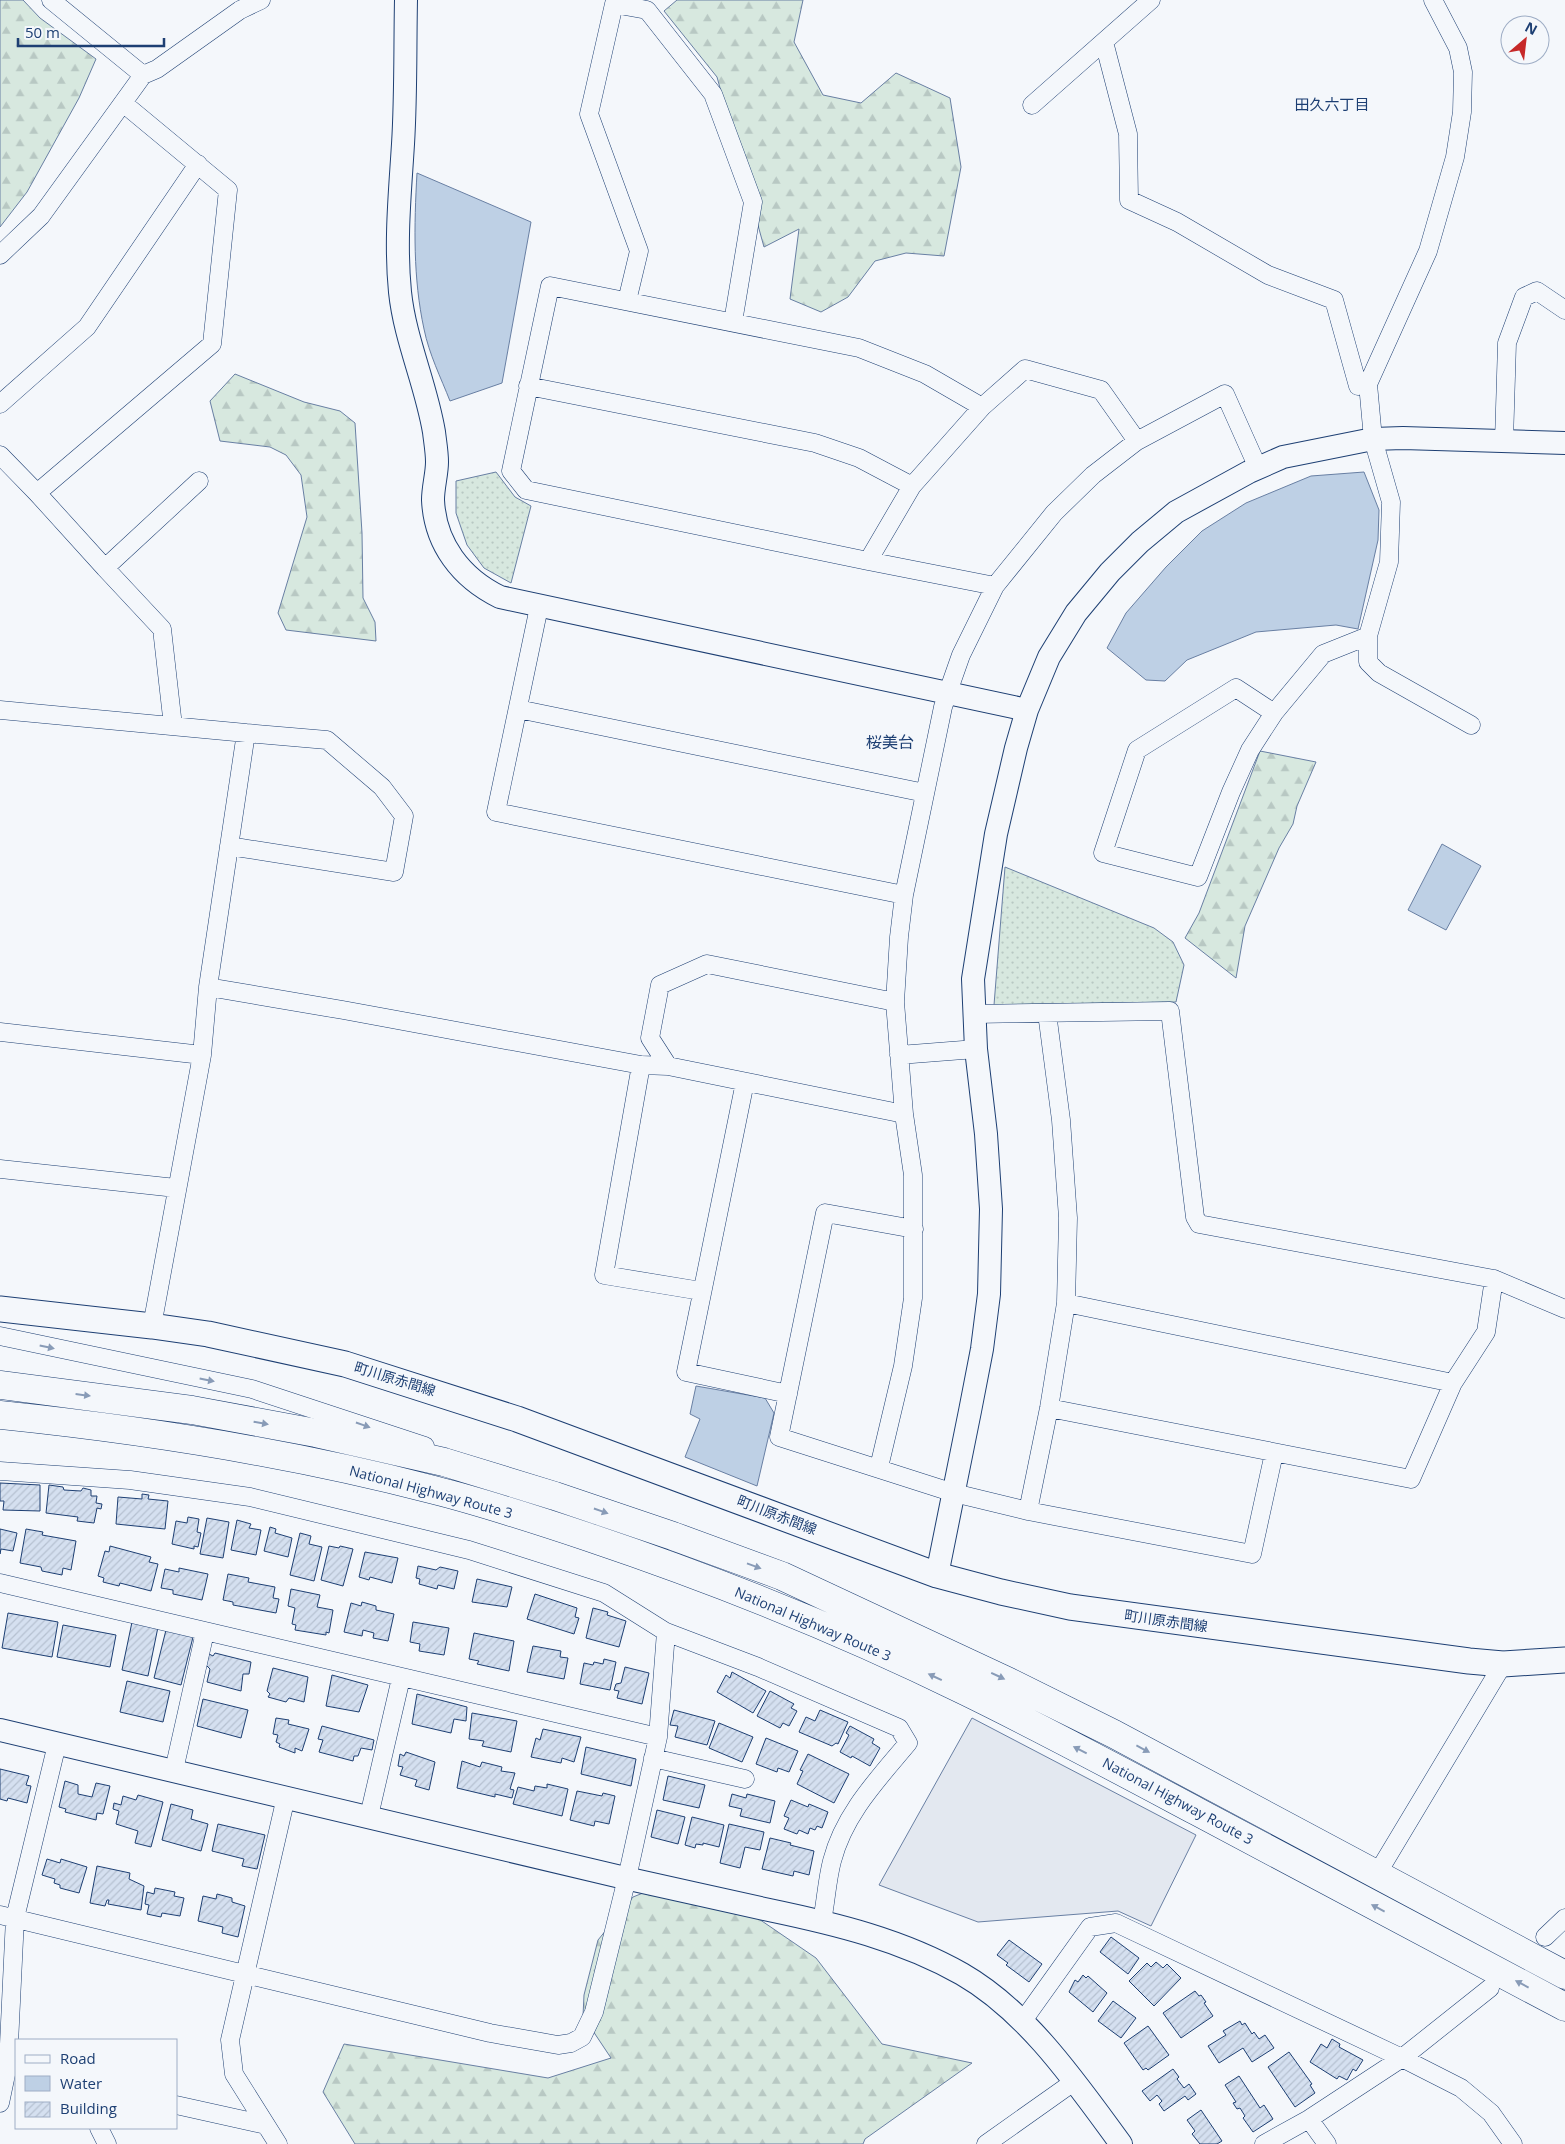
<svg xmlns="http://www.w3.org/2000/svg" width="1565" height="2144" font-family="'Open Sans','Noto Sans JP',sans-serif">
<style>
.grass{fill:url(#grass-dots);stroke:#687fa3}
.forest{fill:url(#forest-firs);stroke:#687fa3}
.parking{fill:#e3e8f0;stroke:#687fa3}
.water{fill:#bed0e5;stroke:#687fa3}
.building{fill:url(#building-hatch);stroke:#1d3f73}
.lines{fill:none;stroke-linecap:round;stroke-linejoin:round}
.minor-casing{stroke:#1d3f73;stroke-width:19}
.tertiary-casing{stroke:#1d3f73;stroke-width:24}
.secondary-casing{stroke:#1d3f73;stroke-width:27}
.trunk-casing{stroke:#1d3f73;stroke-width:29}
.minor{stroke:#f4f7fb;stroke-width:18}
.tertiary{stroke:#f4f7fb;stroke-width:22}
.secondary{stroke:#f4f7fb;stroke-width:25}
.trunk{stroke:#f4f7fb;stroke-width:28}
.oneway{fill:#889bb7}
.labels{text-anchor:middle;stroke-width:4;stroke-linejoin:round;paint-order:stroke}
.street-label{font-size:14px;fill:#1d3f73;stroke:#f4f7fb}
.neighbourhood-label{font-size:15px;fill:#1d3f73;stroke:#f4f7fb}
.quarter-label{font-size:16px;fill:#1d3f73;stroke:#f4f7fb}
</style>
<defs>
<pattern id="grass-dots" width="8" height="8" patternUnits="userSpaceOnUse" patternTransform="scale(1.25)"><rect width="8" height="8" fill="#d7e8df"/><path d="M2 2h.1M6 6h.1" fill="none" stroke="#b8c8c3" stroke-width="1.8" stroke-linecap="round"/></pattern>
<pattern id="forest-firs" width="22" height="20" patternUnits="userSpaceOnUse" patternTransform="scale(1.25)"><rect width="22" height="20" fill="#d7e8df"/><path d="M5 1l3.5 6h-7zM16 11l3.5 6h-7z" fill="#b8c8c3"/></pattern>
<pattern id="building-hatch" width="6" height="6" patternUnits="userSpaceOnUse" patternTransform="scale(1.25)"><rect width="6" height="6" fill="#d5e0f0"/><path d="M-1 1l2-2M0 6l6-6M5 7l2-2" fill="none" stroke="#b6c1d1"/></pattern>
</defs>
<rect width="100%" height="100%" fill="#f4f7fb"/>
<path class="grass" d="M496,472L515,497L531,506L511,583L484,568L467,545L456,513V481Z
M1005,867L1154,928L1173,942L1184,965L1176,1002L994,1005Z"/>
<path class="forest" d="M0,0H23L40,18L96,59L79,98L27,192L0,227Z
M677,0H803L794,42L823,95L861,103L896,73L950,98L961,167L944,256L906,253L875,261L848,297L821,312L790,299L799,229L764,247L717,77L664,11Z
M235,374L304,402L340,411L355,423L362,533L363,598L375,622L376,641L286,630L278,613L307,517L301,475L286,455L270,447L220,441L210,401Z
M1260,751L1316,762L1297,806L1293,824L1279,848L1245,926L1236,978L1185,938L1199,913Z
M658,1887L737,1904L816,1958L882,2044L972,2063L865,2139L863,2144H355L323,2092L344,2044L548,2078L611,2058L583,2016L584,1995L598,1940L633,1897Z"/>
<path class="parking" d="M972,1718L1196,1835L1151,1926L1118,1911L978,1922L879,1885Z"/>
<path class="water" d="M417,173L531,222L502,383L450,401C441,378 429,354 424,329C413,278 414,226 417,173Z
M1364,472L1379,510L1378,540L1358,629L1336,625L1256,632L1187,660L1165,681L1146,680L1107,648L1126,613L1166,567L1202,531L1246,503L1311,476Z
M1442,844L1481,866L1446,930L1408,910Z
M696,1386L765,1398L774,1413L757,1486L685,1457L700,1419L690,1414Z"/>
<path class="building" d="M0,1483L40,1485V1511L3,1510L4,1501H0Z
M49,1485L63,1487L64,1490L81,1491L83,1488L91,1490V1496H97L96,1503L102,1504L101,1509L97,1508L94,1523L77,1521L78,1517L46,1513Z
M142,1494L149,1495L148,1499L168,1501L165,1529L116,1524L118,1497L142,1499Z
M188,1517L199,1519L197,1532L201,1533L198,1547L194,1546V1549L172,1544L176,1521L187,1523Z
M207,1518L229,1522L223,1558L200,1554Z
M237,1520L251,1524L249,1528L261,1530L256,1555L231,1550Z
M270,1527L276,1529L275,1533L292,1538L288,1557L264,1551Z
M0,1529L17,1533L13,1551L1,1549L0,1554Z
M26,1529L43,1532L42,1535L76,1541L71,1570L63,1568L62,1575L42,1571L41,1567L20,1563Z
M300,1533L311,1536L309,1544L322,1547L314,1581L290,1575Z
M110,1546L151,1557L149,1562L158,1564L151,1591L120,1583L119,1586L103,1582L104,1578L98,1576L105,1551L109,1552Z
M329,1546L339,1548L340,1546L353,1549L343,1586L321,1580Z
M365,1552L398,1558L392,1583L370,1577L369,1580L359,1577Z
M418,1566L436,1570L440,1567L458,1571L454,1589L438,1585L437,1589L419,1584L420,1579L416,1578Z
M179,1568L208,1574L202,1600L173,1594V1590L161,1588L165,1569L179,1572Z
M228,1574L249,1578L248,1582L275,1587L273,1598L279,1599L276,1613L233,1605V1602L223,1600Z
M477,1579L512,1587L507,1607L472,1602Z
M291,1589L320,1595L317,1607L333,1610L329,1633L326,1632V1635L295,1630L296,1625L292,1624L295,1608L288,1606Z
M535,1594L577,1608L575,1617L579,1618L574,1634L527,1619Z
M362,1602L376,1606V1610L394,1614L388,1641L373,1638L374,1633L363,1630L362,1636L344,1632L351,1603L361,1606Z
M593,1608L608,1612L607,1615L626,1621L619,1647L586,1638Z
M8,1613L58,1622L52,1657L2,1648Z
M132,1622L158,1627L148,1676L122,1670Z
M413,1622L449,1628L444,1655L419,1651L420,1644L410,1642Z
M63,1625L116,1635L110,1667L57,1657Z
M166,1630L193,1637L181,1685L154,1678Z
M474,1633L514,1641L509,1671L477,1664L479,1661L469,1659Z
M533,1646L561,1651L560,1657L568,1658L564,1679L527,1672Z
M215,1653L251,1662L249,1674H243L241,1691L207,1682L210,1669L206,1665L209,1654L213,1656Z
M604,1659L616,1662L610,1690L580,1684L584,1663L593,1665L594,1662L603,1664Z
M625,1667L649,1673L642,1704L617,1698L619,1691L614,1690L616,1684L621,1683Z
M273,1668L308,1677L304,1702L289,1698L286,1702L268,1697L270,1694L267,1691Z
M732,1672L766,1691L753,1713L717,1692L726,1675L730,1678Z
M332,1675L368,1685L359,1712L326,1706Z
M127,1681L170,1691L163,1722L120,1712Z
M770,1691L794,1704L791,1708L797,1711L789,1726L783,1723L780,1728L757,1716Z
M417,1694L467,1707L466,1721L454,1719L451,1733L412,1724Z
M203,1699L248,1710L241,1738L197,1726Z
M674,1710L715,1721L707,1745L675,1737L678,1726L670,1725Z
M820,1710L848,1722L838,1744L836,1743L832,1746L799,1732L806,1717L815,1721Z
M472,1713L517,1721L511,1752L482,1746L484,1741L469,1739Z
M276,1718L289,1720L288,1724L309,1729L302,1751L295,1748V1753L279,1747L280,1744L276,1742L278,1735L273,1734Z
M719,1723L753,1737L742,1762L709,1748Z
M322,1726L374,1740L372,1750L361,1748L358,1756H354L353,1761L319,1752L323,1740L318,1739Z
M850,1726L874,1739L872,1743L880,1748L870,1766L852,1756L851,1758L840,1752L849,1735L846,1733Z
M543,1729L581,1737L574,1762L562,1758L561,1763L531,1757L536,1738L540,1740Z
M766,1738L798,1751L789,1772L778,1768L777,1772L756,1764Z
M586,1747L636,1759L631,1786L581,1774Z
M406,1752L435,1762L429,1790L415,1786L417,1780L400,1775L403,1767L398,1766L400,1754L404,1756Z
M808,1754L849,1774L834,1803L797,1784L803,1771L800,1770Z
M462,1761L480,1767L482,1762L502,1767L501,1771L515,1773L510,1789L514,1790L512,1798L495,1794V1797L457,1788Z
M0,1769L29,1776L26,1785L31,1786L27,1803L8,1798L7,1801L0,1799Z
M668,1776L705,1785L699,1808L663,1800Z
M65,1781L78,1785V1794L92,1797L96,1783L110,1786L103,1814L97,1813L96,1820L65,1812L66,1809L59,1807Z
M547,1784L568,1789L562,1816L513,1804L518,1787L534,1791L535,1786L547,1788Z
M577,1791L602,1796L603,1793L615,1796L609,1824L595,1821L594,1826L570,1820Z
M732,1794L746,1798L747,1794L775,1801L770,1823L740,1816L742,1809L729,1806Z
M138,1795L163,1802L151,1847L135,1843L138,1831L116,1824L119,1811L113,1809L114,1803L121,1805L123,1796L136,1800Z
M791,1800L808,1807L809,1804L828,1812L822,1828L817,1826L815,1830L810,1828L808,1834L799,1830L797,1834L784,1829L789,1818L784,1816Z
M171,1804L193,1810L191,1819L208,1824L201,1851L162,1840Z
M657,1810L685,1817L678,1844L651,1837Z
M692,1817L724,1825L719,1847L703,1843V1845L696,1844L695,1848L685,1845Z
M218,1824L265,1835L257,1869L242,1866L244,1859L212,1851Z
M729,1824L764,1832L760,1850L745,1847L740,1868L720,1863Z
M770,1838L791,1843L790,1845L814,1851L809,1875L794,1871L793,1876L762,1869Z
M47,1859L60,1863L61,1859L87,1867L79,1893L60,1888V1885L54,1883L55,1879L42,1875Z
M97,1866L130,1873L129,1879L144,1886L141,1910L108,1904L109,1900H107L105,1906L90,1903Z
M155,1888L175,1892L174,1896L184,1898L180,1916L162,1913L161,1917L147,1914L149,1905L145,1904L147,1892L154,1894Z
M217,1894L232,1898V1902L245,1906L238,1937L222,1933L223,1927L198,1921L203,1896L216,1899Z
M1111,1937L1139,1958L1128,1974L1100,1952Z
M1009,1940L1042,1964L1029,1982L1006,1965L1008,1963L997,1955Z
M1156,1962L1163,1968L1167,1964L1181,1978L1154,2006L1129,1981L1147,1963L1151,1967Z
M1083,1975L1086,1978L1088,1976L1107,1993L1093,2012L1069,1992L1075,1980L1078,1982Z
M1195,1991L1199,1996L1201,1995L1206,2002L1204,2003L1213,2016L1181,2038L1163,2013Z
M1113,2001L1136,2018L1121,2038L1098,2021Z
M1240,2021L1242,2025L1245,2023L1252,2034L1254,2032L1259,2039L1265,2035L1274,2048L1252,2062L1243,2048L1219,2063L1208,2046L1226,2035L1223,2031Z
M1148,2026L1169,2055L1148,2070L1146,2068L1143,2070L1124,2043Z
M1332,2039L1340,2044L1339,2047L1363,2060L1356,2071L1353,2069L1347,2080L1339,2076L1337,2079L1310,2062L1321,2044L1327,2048Z
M1289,2052L1312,2084L1310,2085L1315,2093L1295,2107L1268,2067Z
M1173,2069L1179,2077L1177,2079L1184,2088L1189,2084L1196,2094L1188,2100L1185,2096L1164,2111L1159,2104L1162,2101L1157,2095L1150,2101L1142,2091Z
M1239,2076L1260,2108L1264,2105L1273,2119L1253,2132L1243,2118L1245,2116L1240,2108L1237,2109L1233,2103L1236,2102L1225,2085Z
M1201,2110L1222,2141L1217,2144H1200L1192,2134L1195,2131L1187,2120Z"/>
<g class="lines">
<defs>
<path id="minor" d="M51,0L143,75
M1433,0L1458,48L1463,72L1462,112L1455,157L1428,251L1368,384L1373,439L1391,502L1389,562L1368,636V662L1379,673L1471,725
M1104,42L1128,134L1129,200L1177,222L1268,275L1334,300L1358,386L1368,384
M1032,105L1151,0
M0,255L41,216L143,75L157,69L240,10L261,0
M627,301L639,251L589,114L614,4L647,10L713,94L753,202L733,322
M528,386L815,443L859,458L912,486
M0,404L87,327L198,164
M1504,441L1507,343L1524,297L1537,291L1565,310
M0,455L37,493L212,344L228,190L123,103
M37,493L105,568L199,481
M868,561L526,490L511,471L550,286L859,348L925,374L982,407
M105,568L162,629L173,726
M995,586L868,561L912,486L982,407L1025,369L1101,390L1137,441
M539,607L496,812L904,895
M518,709L925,793
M0,710L246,733L208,987L202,1055L152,1326
M1274,713L1250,750L1231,792L1198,877L1103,853L1137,750L1236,688L1274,713L1323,654L1368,636
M229,846L394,872L404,816L382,787L327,740L246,733
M208,987L343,1010L641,1065L668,1066
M895,1002L707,964L660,985L650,1038L668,1066L904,1114
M1047,1013L1061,1120L1068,1218L1066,1303L1049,1408L1028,1511L1252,1554L1274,1453
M974,1014L1170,1011L1195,1217L1199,1224L1494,1279L1565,1309
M0,1032L202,1055
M899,1055L976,1049
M641,1065L604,1275L701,1291
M745,1082L686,1372L788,1394
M0,1169L176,1188
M914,1229L825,1213L779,1437L954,1493L1028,1511
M1066,1303L1453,1383
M0,1336L252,1389L425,1446
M1049,1408L1411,1479L1453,1383L1486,1332L1494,1279
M879,1467L903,1366L913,1298V1175L904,1114L895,1002L899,937L904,895L943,707L948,692L961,655L995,586L1054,513L1093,475L1137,441L1225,394L1258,468
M0,1471L130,1480L250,1497L469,1550L604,1593L666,1632L758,1667L899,1728L908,1743C878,1779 844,1814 832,1861C827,1880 826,1901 822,1921
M0,1583L658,1737
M653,1758L745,1779
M174,1770L205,1632
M369,1816L401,1678
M1377,1874L1503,1664
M0,1915L490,2033L558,2045L571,2043L582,2037L594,2012L627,1878L658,1737L666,1632
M1545,1937L1565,1918
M1022,2022L1090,1927L1116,1923L1402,2058L1461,2088L1491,2113L1513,2144
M0,2103L8,2065L15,1918L57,1744
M176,2105L266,2125
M1309,2119L1327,2144
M99,2128L107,2144
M278,2144L234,2074L230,2040L286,1797
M986,2144L1075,2081
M1264,2144L1309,2119L1402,2058L1490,1988"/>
<path id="tertiary" d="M406,0C405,48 406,96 403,144C400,193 395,242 400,292C405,340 426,384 434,432C435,441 437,452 437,462C437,474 433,487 433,500C435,544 461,578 500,597L1027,710
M937,1575L970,1411L982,1349L989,1294L991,1209L986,1134L976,1049L973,979L996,834L1016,748L1027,710L1049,657L1076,613L1110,572L1140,542L1176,512L1249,472L1283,457L1373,439L1403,438L1565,443
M0,1730C208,1779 416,1829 625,1878C673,1889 721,1899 769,1910C836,1924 902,1940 962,1974C1028,2012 1077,2084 1121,2144"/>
<path id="secondary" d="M0,1309L152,1326L208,1334L345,1364L517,1419L937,1575L1001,1592L1070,1607L1469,1661L1503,1664L1565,1660"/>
<path id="trunk" d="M0,1385L192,1410L316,1433L444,1462L555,1496L673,1536L782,1576L1009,1682L1114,1734L1565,1975
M0,1415C146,1430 292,1453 434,1490C486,1503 537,1520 588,1537C716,1580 843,1631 965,1691C1043,1729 1121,1771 1198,1812C1321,1877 1443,1942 1565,2007"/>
</defs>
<use href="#minor" class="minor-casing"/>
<use href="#tertiary" class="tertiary-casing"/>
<use href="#secondary" class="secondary-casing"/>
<use href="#trunk" class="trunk-casing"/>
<use href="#minor" class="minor"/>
<use href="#tertiary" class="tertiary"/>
<use href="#secondary" class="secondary"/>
<use href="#trunk" class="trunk"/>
</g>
<defs><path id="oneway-solid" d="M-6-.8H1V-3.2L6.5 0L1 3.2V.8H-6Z" transform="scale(1.25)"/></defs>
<g class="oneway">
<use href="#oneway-solid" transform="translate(47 1347) rotate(12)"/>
<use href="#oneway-solid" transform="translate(207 1380) rotate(11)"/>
<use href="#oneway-solid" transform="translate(83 1395) rotate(7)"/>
<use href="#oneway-solid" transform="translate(261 1423) rotate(10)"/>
<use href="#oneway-solid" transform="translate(363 1425) rotate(19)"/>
<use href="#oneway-solid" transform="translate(601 1511) rotate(19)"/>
<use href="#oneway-solid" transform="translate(754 1566) rotate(20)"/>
<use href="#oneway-solid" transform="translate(998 1676) rotate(25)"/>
<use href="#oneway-solid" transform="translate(935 1677) rotate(-155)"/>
<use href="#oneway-solid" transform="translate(1143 1749) rotate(28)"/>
<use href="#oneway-solid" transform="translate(1080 1750) rotate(-153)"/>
<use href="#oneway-solid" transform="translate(1378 1908) rotate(-152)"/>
<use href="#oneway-solid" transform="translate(1522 1984) rotate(-152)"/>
</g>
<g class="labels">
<g class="street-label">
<text transform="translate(395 1379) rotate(17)" y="5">町川原赤間線</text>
<text transform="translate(431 1492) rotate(15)" y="5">National Highway Route 3</text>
<text transform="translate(777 1515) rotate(21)" y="5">町川原赤間線</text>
<text transform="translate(1166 1621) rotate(8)" y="5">町川原赤間線</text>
<text transform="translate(813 1624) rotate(23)" y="5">National Highway Route 3</text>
<text transform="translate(1178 1801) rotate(28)" y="5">National Highway Route 3</text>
</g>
<g class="neighbourhood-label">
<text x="1332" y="110">田久六丁目</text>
</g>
<g class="quarter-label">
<text x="890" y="748">桜美台</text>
</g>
</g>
<rect x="15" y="2039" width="162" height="90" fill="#f4f7fb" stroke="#9eadc5"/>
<rect x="25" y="2055" width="25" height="8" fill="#f4f7fb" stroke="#9eadc5"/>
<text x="60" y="2064" font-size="15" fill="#1d3f73">Road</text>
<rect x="25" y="2076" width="25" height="15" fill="#bed0e5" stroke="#9eadc5"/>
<text x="60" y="2089" font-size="15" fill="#1d3f73">Water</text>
<rect x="25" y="2102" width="25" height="15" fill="url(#building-hatch)" stroke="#9eadc5"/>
<text x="60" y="2114" font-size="15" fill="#1d3f73">Building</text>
<g transform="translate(1525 40) rotate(28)"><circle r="24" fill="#f4f7fb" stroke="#9eadc5"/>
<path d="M0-4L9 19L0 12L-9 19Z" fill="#c62828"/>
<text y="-8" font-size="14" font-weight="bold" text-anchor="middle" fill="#1d3f73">N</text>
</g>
<path d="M18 38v8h146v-8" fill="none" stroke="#1d3f73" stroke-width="2.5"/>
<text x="25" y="38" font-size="15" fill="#1d3f73" stroke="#f4f7fb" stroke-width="4" paint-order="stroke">50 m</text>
</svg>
